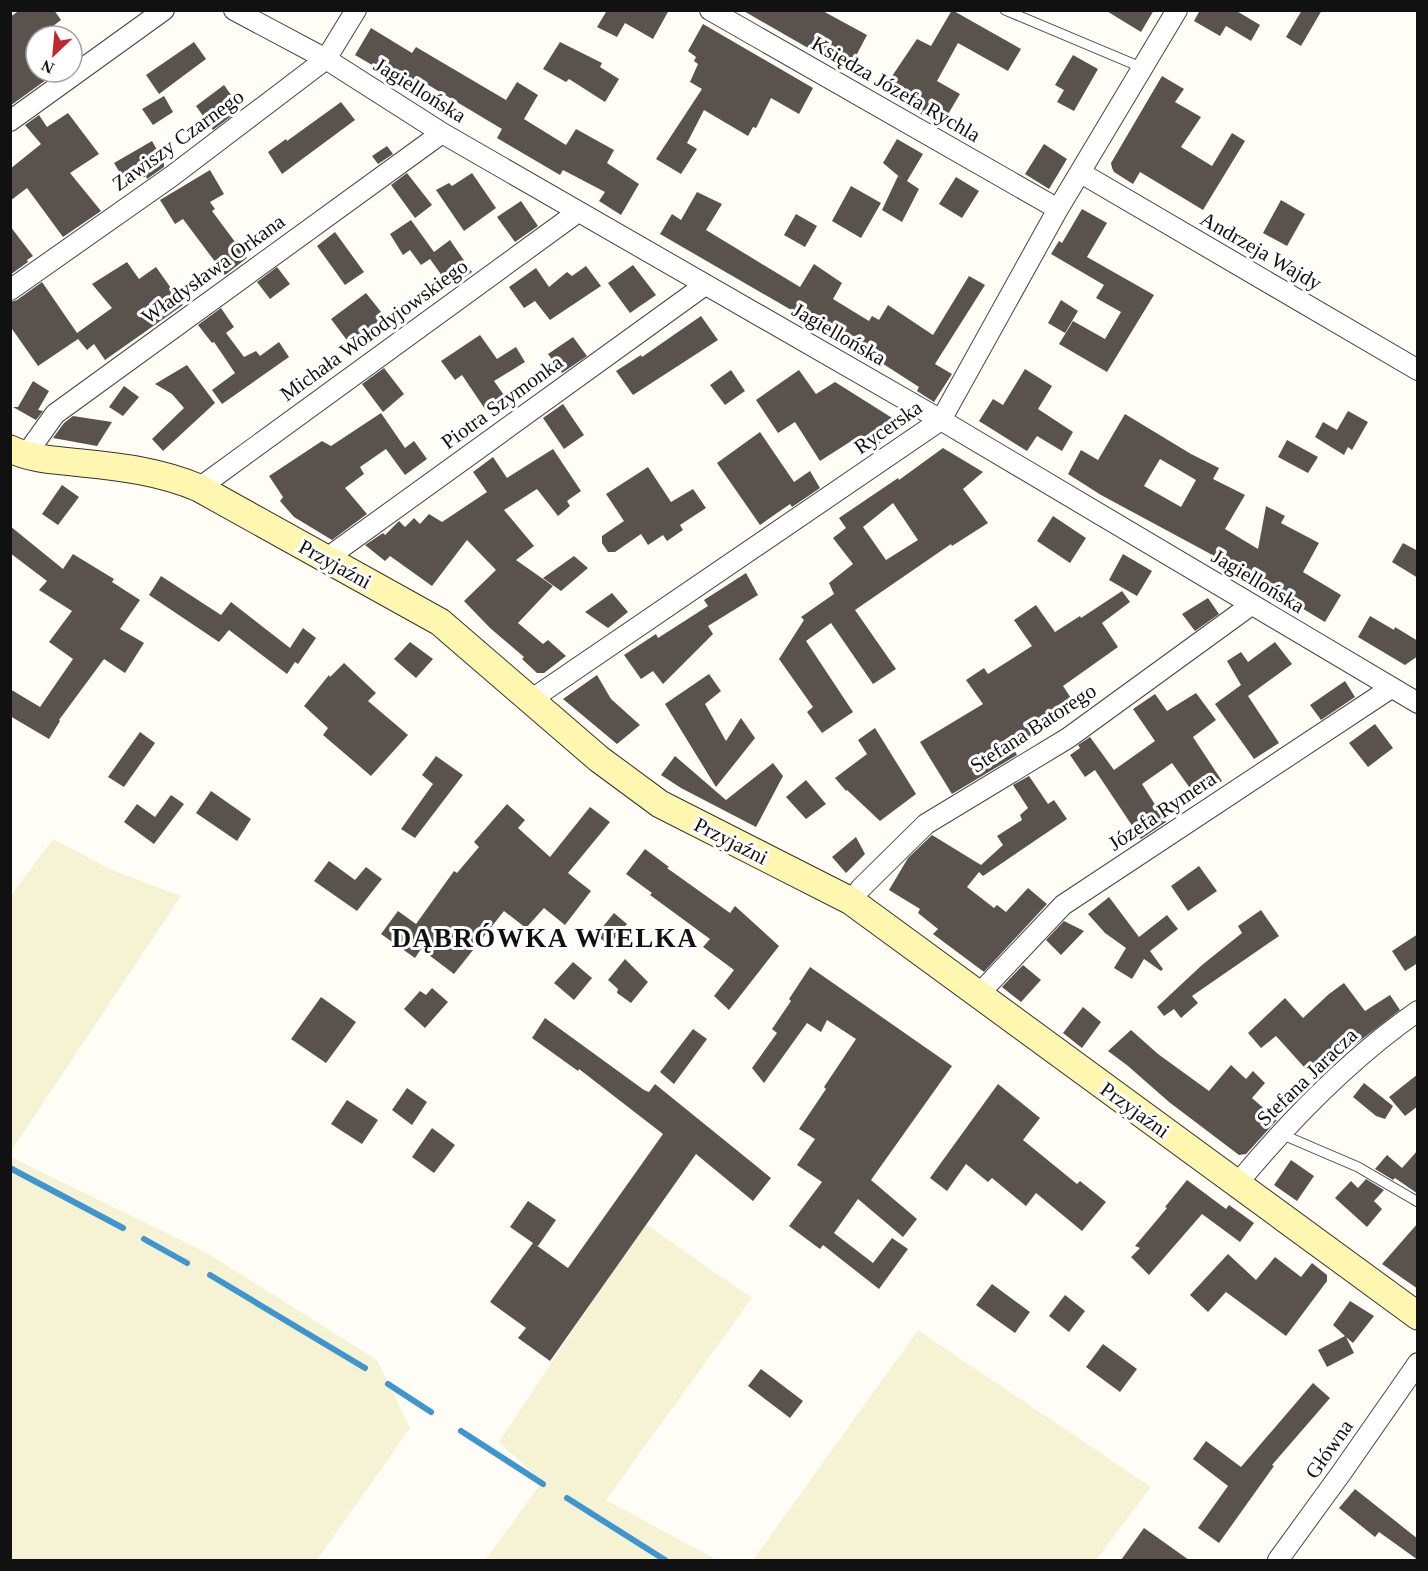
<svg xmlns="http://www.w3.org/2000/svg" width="1428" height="1571" font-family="Georgia,serif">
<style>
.farmland{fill:#f6f3d4}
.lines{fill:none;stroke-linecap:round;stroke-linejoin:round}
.stream{stroke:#3f96cf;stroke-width:6}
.building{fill:#5a524d;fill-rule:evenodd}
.lane-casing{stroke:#444;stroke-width:11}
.street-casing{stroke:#444;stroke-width:22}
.secondary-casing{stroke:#333;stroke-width:29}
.lane{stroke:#fff;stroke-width:9}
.street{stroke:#fff;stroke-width:20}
.secondary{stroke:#fff6b0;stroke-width:27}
.labels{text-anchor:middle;stroke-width:6;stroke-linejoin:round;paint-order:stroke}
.street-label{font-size:21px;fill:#111;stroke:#fff}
.district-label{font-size:27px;font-weight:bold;letter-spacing:1.5px;fill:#111;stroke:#fff}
</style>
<rect width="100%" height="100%" fill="#fffdf5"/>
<path class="farmland" d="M53,839L112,870L181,896L11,1151V895Z
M11,1157L207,1253L377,1360L410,1428L317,1560H11Z
M644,1223L752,1298L606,1500L717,1560H485L542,1482L499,1442Z
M918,1330L1151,1487L1096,1560H753Z"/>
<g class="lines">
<path class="stream" d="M10,1168L123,1228
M144,1239L187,1263
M210,1275L365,1368
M388,1384L431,1412
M461,1431L543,1484
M567,1498L665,1560"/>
</g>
<path class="building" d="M20,10H54L61,20L40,36H36V72H57L10,106V17Z
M603,10H669L653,39L625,23L617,37L597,27L606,12Z
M742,10H821L867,35L848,71Z
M952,10L1021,49L1008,71L958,43L937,81L960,94L941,126L882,91L917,39L931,46Z
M1105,10H1154L1141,32Z
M1200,10H1235L1260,25L1251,41L1226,26L1220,36L1194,21Z
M1302,10H1322L1301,46L1286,37Z
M703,24L813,88L799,114L771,98L756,128L753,127L748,136L704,110L687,143L697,149L681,174L656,159L702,89L690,82L698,64L694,61L696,57L688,51Z
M371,28L412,53L416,47L506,100L517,82L538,95L524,119L566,145L576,129L614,150L607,163L639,184L621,215L599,201L605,192L563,170L560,175L497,138L502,129L425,83L420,93L355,55Z
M194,42L206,59L159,94L146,75Z
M560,42L602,63L600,67L619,79L605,102L569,79L566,82L543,69Z
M1073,55L1098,69L1074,111L1057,102L1064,90L1055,85Z
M1162,76L1184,89L1175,102L1201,117L1181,147L1212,166L1232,133L1245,141L1203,210L1140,172L1133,184L1114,172L1112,168L1111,163Z
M224,85L241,109L213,130L196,106Z
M164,96L173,112L153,125L142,109Z
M341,102L355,120L282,174L268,152L286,139L287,141Z
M68,113L99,154L70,173L101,211L63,237L27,188L10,201V169L41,144L25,125L39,115L47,127Z
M897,139L923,154L907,181L919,189L902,222L882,210L898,176L902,179L883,163Z
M152,141L164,162V167L147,179L146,176L128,186L114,163Z
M1044,144L1067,159L1049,189L1025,174Z
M387,146L393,154L378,164L372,156Z
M210,170L224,194L210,202L215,209L212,211L247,258L225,275L183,219L175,224L160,200Z
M407,173L432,205L415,218L391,185Z
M472,173L496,208L464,231L436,190L449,183L452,186Z
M956,177L979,191L962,218L939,204Z
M851,186L881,203L861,238L832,221Z
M697,192L722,204L706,230L800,287L814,264L842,283L833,299L869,321L872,316L879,320L888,305L933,335L969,276L985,285L935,364L952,374L934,402L917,391L919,387L874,358L660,234L672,214L681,220Z
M1281,200L1305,214L1287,246L1263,233Z
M521,201L538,226L515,242L497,217Z
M1082,209L1107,223L1087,257L1154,295L1107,372L1059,344L1073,321L1105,339L1121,312L1096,298L1104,285L1051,254L1059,241L1062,243Z
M796,214L817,226L805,247L784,235Z
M411,220L434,252L450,240L472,272L450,287L430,259L421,265L410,250L403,255L390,234Z
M10,226L33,256L27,260L28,262L10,275Z
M335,232L364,272L345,285L317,246Z
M127,262L139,279L156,267L183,305L105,360L94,344L87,350L78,339L38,366L10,326V302L17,300L42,282L77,333L112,308L92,284Z
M633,265L656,295L630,313L608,283Z
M586,266L601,286L550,320L535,301L524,308L509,287L536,268L549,287L567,272L572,276Z
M277,267L290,284L270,299L257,282Z
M366,293L385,317L349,343L331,319Z
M1061,300L1078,311L1065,333L1048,323Z
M221,308L234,327L226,333L244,357L256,351L260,356L279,342L289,357L222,404L212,390L235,373L214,342L212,343L198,325Z
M701,316L718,340L633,395L616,371L641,355L642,357Z
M480,335L497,359L516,347L525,362L494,381L506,398L487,412L462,375L455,380L441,361Z
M573,337L587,356L562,373L548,354Z
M187,365L215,403L163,451L152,439L184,408L172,394L155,384Z
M384,368L404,394L383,412L362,384Z
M1025,369L1052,386L1038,409L1073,432L1062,451L1037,436L1027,451L979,421L993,399L1003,405Z
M731,370L745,391L725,405L710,385Z
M799,370L816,394L835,382L905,426L867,452L856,438L820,461L795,422L778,433L756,400Z
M33,381L49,391L38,410L43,411L36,420L13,407H18Z
M124,386L139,397L123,416L109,407Z
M563,404L584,435L564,449L543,418Z
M1348,411L1368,422L1352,450L1348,447L1344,455L1315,437L1323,422L1337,430Z
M381,413L405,448L414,441L427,459L405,475L386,449L360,467L364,474L345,488L367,514L332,540L294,517L280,501L283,497L269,476L322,441L331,446Z
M1125,414L1191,454L1219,468L1213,479L1245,495L1225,529L1258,549L1266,506L1285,516L1281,523L1319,543L1303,572L1341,595L1325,622L1218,558L1101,495L1068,474L1081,450L1098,460ZM1160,459L1196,480L1181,507L1144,486Z
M73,416L112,422L97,446L53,438L64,423Z
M760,432L794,482L810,471L820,488L792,507L790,504L760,525L717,463Z
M1287,440L1318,457L1308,473L1278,457Z
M943,448L983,472L963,489L988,523L952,546L951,544L855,610L896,669L873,684L831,623L806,641L853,712L822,733L807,712L813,707L779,659L804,620L801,617L834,594L829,583L853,564L833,538L846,528L839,518L898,478L899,480ZM893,503L918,540L886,560L863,527Z
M553,449L581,491L567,501L570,506L558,516L537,489L504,510L534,546L516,560L553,586L518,623L543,644L548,640L566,656L544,673H537L522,659L524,657L490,628L464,601L496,570L467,540L432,586L390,556L385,561L365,545L383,533L385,535L399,521L405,527L414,518L420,524L429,514L442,522L487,492L473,472L493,457L507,478Z
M648,467L671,502L693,489L706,508L680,525L683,530L667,541L663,535L648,545L641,534L615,552H608L602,543V536L624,521L606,494Z
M62,485L79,497L58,525L42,514Z
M1053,516L1086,538L1070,563L1037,541Z
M10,526L63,569L73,554L114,579L112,582L140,600L120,629L144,643L125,673L104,659L59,720L60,721L49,739L10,716V689L40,707L73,659L49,642L72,611L39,590L47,581L10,553Z
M1403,543L1418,551V578L1392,562Z
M1123,554L1152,571L1137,596L1109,580Z
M574,556L588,568L561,591L543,578Z
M746,573L758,595L708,626L713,634L663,684L653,671L641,679L624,655L656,634L658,638L708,606L704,600Z
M161,576L221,615L231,602L290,648L303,628L316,638L298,664L295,662L287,674L229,630L219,642L149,595Z
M1122,591L1130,602L1102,623L1118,647L1063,686L1077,707L1013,748L1017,755L952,794L920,742L983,704L966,680L984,668L988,674L1032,646L1014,620L1036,605L1055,632L1080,616L1081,618Z
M612,593L628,612L608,628L585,612Z
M1208,598L1219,614L1195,631L1182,614Z
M1370,616L1394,630L1395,627L1418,641V656L1405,665L1358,637Z
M410,642L433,659L416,678L394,659Z
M1275,642L1292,664L1248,696L1279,743L1254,759L1215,704L1241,685L1227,661L1241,652L1248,662Z
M344,663L376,693L368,701L408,735L371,776L323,735L328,728L304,706L329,675L330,677Z
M709,674L721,691L705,704L726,741L741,718L755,738L716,787L665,704Z
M597,675L611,699L640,725L617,744L563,699Z
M1345,681L1355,697L1321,720L1310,705Z
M1196,693L1216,720L1193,737L1222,781L1197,798L1172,763L1142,784L1166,822L1141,839L1095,770L1085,777L1070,755L1080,748L1078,745L1090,737L1114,770L1155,741L1133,709L1155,694L1167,711Z
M1375,724L1393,748L1368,767L1349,743Z
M875,728L916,794L880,821L847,790L846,791L835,778L867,754L858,740Z
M140,732L155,743L124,787L108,777Z
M436,756L463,775L415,838L401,829L433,784L422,775Z
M675,756L726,800L773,763L783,776L756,827L681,788L661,775Z
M1029,776L1048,804L1054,800L1067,819L983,876L979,872L967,887L994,908L997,905L1006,912L1028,888L1047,904L984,972L933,934L938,929L918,913L920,909L889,890L908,858L932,835L981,865L1003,845L997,836L1022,820L1020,815L1028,808L1013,785Z
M806,780L826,804L806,819L786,797Z
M211,791L251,819L237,841L196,813Z
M171,795L184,804L154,844L124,822L137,804L155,817Z
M507,804L525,820L518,828L550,857L590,807L610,822L568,873L591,891L565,925L544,908L526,928L504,911L454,974L421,949L415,958L381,934L398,911L416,924L454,871L457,873L479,847L474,842Z
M856,837L865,854L846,873L832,857Z
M645,849L669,867L667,868L730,913L735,906L779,946L729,1010L714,996L734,970L703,947L710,939L650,895L652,893L626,874Z
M329,861L355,880L366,867L382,879L357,911L314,881Z
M1199,866L1217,891L1188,911L1171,886Z
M1109,897L1139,937L1167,915L1178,929L1150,951L1163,969L1161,971L1144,959L1132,979L1114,968L1126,948L1105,933L1088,914Z
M1261,910L1279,936L1192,996L1198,1003L1181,1018L1174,1009L1164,1016L1157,1007L1202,965L1242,933L1238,926Z
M614,913L627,924L609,945L596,935Z
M1064,921L1084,931L1061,955L1046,940Z
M1418,934V963L1405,971L1392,951Z
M625,959L648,982L631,1003L617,993L618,989L608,980Z
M573,962L592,978L574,1000L554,983Z
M1023,965L1041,980L1021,1002L1002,987Z
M810,967L952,1066L871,1180L917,1219L903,1237L858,1199L834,1233L873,1263L892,1238L908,1249L879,1289L823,1245L820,1249L789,1226L822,1182L797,1165L815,1139L799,1129L826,1089L824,1087L856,1039L827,1020L821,1032L807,1023L764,1083L752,1068L777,1033L772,1029L791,1001L789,999Z
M1344,983L1365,1011L1390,995L1400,1010L1348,1050L1346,1049L1314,1078L1276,1036L1261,1048L1248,1033L1285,998L1303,1018L1329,994Z
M432,988L448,1002L425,1028L404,1009L420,991L426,995Z
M321,997L356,1022L326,1063L291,1039Z
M1083,1007L1101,1022L1082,1048L1063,1033Z
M545,1018L644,1090L649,1092L655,1084L771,1178L753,1201L696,1154L550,1361L518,1338L526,1328L490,1302L533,1243L510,1227L528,1201L556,1220L538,1246L536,1245L568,1268L663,1134L579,1069L578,1071L532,1038Z
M693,1029L707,1039L674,1084L660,1072Z
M1131,1030L1158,1054L1209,1091L1231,1065L1246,1079L1253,1071L1265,1083L1252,1098L1277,1120L1246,1154L1239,1155L1169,1102L1128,1066L1108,1051Z
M1418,1074V1106L1405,1116L1389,1097Z
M1364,1083L1393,1106L1385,1119L1376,1116L1353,1097Z
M998,1084L1040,1118L1023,1140L1077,1184L1080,1181L1106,1202L1082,1231L1036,1193L1026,1206L992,1178L988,1182L966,1164L947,1191L930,1178Z
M407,1088L427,1102L412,1125L392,1110Z
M347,1100L378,1120L362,1144L331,1124Z
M432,1128L455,1145L434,1173L412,1157Z
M1418,1150V1194L1395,1178L1393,1180L1375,1169L1387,1155L1402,1168Z
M1291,1160L1314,1176L1297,1201L1274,1185Z
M1366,1179L1384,1190L1374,1201L1382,1209L1367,1227L1335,1198L1351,1181L1358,1188Z
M1187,1180L1226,1209L1229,1205L1254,1223L1240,1242L1202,1214L1149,1275L1131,1257L1140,1248L1135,1246L1167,1208L1165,1207Z
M1418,1223V1289L1382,1264Z
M1228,1254L1256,1280L1275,1257L1301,1277L1312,1263L1327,1275V1281L1286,1336L1226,1292L1208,1312L1190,1295Z
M992,1284L1030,1312L1015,1333L976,1305Z
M1065,1295L1085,1311L1069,1332L1049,1316Z
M1350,1301L1374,1316L1353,1343L1346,1337L1354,1353L1327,1367L1318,1350L1345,1336L1333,1325Z
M1103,1344L1137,1369L1120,1392L1086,1367Z
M761,1369L803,1401L790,1418L748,1386Z
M1313,1383L1330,1398L1272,1465L1274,1466L1219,1543L1198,1528L1228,1486L1193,1459L1206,1441L1241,1467Z
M1355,1489L1418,1539V1560L1379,1532L1375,1537L1339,1508Z
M1144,1528L1189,1560H1121Z"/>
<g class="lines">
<defs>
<path id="lane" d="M1005,10L1143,68
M1281,1134L1358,1167L1418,1202"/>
<path id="street" d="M234,10L326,59L442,133L941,420L1418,703
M710,10L1058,209
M10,121L164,10
M1081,173L1418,370
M10,290L172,176L326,59L356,10
M25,456L55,414L442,133
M199,488L578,212
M327,558L705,285
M532,699L941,420L1058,209L1177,10
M851,901L861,888L926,824L1068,738L1251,605
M978,995L1063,905L1391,688
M1237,1184C1290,1120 1349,1059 1418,1011
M1278,1560L1342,1472L1418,1363"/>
<path id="secondary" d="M10,449C33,460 58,460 82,463C122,467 162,472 199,488L440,622L599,759L660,804L851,901L1418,1316"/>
</defs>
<use href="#lane" class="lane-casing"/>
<use href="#street" class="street-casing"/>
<use href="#secondary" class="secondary-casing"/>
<use href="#lane" class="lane"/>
<use href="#street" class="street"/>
<use href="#secondary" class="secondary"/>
</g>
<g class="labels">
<g class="street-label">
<text transform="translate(896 89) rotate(30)" y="7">Księdza Józefa Rychla</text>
<text transform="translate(420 90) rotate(32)" y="7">Jagiellońska</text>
<text transform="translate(178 140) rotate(-36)" y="7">Zawiszy Czarnego</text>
<text transform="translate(1261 251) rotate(30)" y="7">Andrzeja Wajdy</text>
<text transform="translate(213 269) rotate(-36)" y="7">Władysława Orkana</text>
<text transform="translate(374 330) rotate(-36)" y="7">Michała Wołodyjowskiego</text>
<text transform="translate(839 334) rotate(30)" y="7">Jagiellońska</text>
<text transform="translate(502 402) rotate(-36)" y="7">Piotra Szymonka</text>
<text transform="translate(888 427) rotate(-35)" y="7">Rycerska</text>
<text transform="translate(335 564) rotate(29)" y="7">Przyjaźni</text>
<text transform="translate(1258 581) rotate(31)" y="7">Jagiellońska</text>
<text transform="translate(1033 728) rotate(-33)" y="7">Stefana Batorego</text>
<text transform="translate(1162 811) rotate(-34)" y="7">Józefa Rymera</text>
<text transform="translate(731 841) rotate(27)" y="7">Przyjaźni</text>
<text transform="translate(1307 1077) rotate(-44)" y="7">Stefana Jaracza</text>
<text transform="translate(1135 1110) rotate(36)" y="7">Przyjaźni</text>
<text transform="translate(1329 1449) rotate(-55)" y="7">Główna</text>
</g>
<g class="district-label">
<text x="545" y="947">DĄBRÓWKA WIELKA</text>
</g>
</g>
<rect width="1428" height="1571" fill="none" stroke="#111111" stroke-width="24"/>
<g transform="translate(54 54) rotate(206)"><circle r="28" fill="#ffffff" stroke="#a0a0a0" stroke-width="1.5"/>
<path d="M0-4.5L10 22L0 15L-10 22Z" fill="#c4262e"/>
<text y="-9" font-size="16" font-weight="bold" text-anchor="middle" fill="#111111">N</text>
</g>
</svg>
